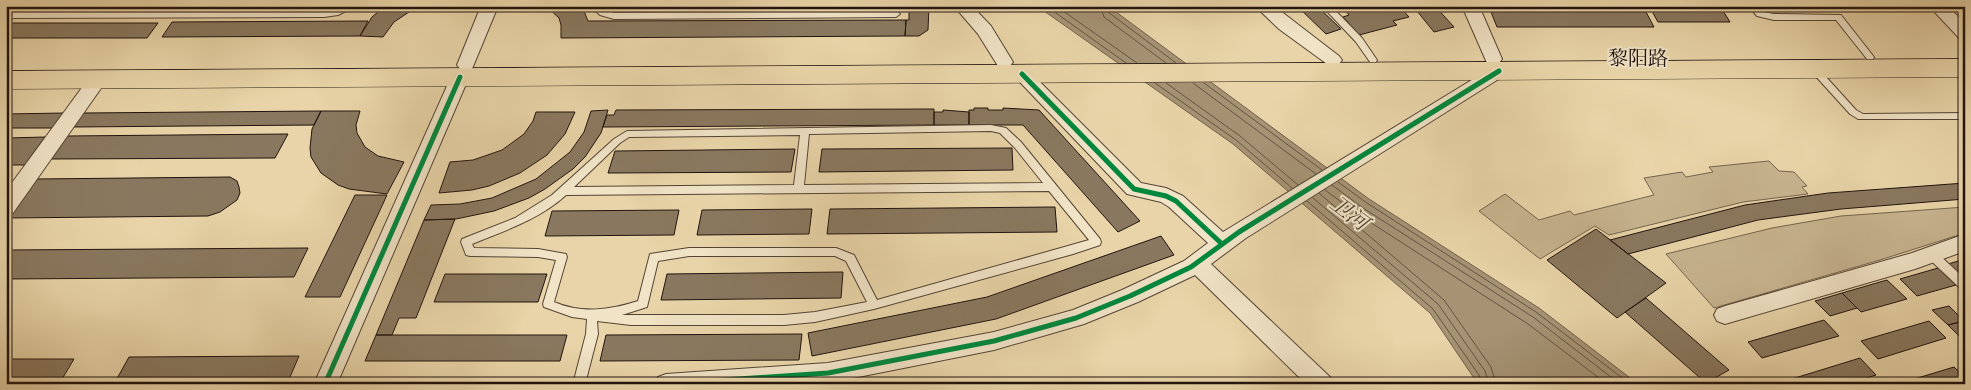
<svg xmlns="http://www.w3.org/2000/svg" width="1971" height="390" font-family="'IM FELL English','Noto Serif SC',serif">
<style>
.green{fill:#c6b38e;stroke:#74644e}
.water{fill:#a59374;stroke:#71604c}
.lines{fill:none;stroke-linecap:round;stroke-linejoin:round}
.shore{stroke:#645442;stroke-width:1}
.building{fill:#89785f;stroke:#22140f}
.service-casing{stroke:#544435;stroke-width:2}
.minor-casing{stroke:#544435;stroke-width:2}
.primary-casing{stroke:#22140f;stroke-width:1}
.service{fill:#f0e3c6;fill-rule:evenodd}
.minor{fill:#f0e3c6;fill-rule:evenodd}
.primary{fill:#e8d4a8;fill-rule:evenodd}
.cycleway-casing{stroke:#f0e3c6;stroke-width:8}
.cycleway{stroke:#00873e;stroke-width:5}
.labels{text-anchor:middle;stroke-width:4;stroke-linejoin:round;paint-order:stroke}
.street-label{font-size:20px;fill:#22140f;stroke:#f0e3c6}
.water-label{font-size:21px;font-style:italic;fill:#564737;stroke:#f0e3c6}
</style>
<rect width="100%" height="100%" fill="#e8d4a8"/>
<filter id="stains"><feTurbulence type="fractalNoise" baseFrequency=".004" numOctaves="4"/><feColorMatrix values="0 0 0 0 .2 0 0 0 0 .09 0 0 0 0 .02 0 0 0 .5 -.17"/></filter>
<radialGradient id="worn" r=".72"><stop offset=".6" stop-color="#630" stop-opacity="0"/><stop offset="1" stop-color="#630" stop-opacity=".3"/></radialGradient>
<path class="green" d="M1769,161L1779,171L1794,172L1807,186L1802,187L1808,194L1743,202L1609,235L1595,226L1540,259L1479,211L1505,194L1539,220L1570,211L1574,215L1654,195L1644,178L1682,172L1686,177L1713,172L1709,167Z
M1965,207V233L1880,260L1714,308L1666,254L1772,228L1841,216Z"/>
<path class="water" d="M1037,6H1108L1369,199L1539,308L1638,384H1478L1430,313L1233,144Z"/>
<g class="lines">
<path class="shore" d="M1046,6L1126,63
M1056,6L1137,63
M1100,6L1104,17L1166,63
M1106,6L1108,12L1176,63
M1155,83L1236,140L1292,188
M1166,83L1240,136L1298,185
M1193,83L1316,174
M1204,83L1322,170
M1338,182L1367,203L1536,312L1630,384
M1332,185L1363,208L1533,317L1620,384
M1325,190L1359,215L1528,324L1607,384
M1319,193L1444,300L1491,367L1496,384
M1313,198L1438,304L1485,371L1489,384
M1307,201L1433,309L1479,375L1482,384"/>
</g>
<path class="building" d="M385,6H418L394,22L383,37L360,36L372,17Z
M546,6H582L588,21L906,20L905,36L561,38V25L559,18Z
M903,6H929L928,30L919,36H905L906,20H909V10H903Z
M1297,6H1317L1341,29L1326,34Z
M1364,6H1399L1409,17L1393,21L1397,25L1359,35L1343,17L1349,15L1344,9Z
M1413,6H1435L1454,27L1434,32Z
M1649,6H1720L1730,22H1658Z
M1763,6H1897L1899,9L1766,10Z
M1491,12H1646L1654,27H1497Z
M368,21L360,36L162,37L172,22Z
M6,23H158L147,38H6Z
M974,108H988V110H1003V108L1039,110L1140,221L1118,232L1023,125H969V110H974Z
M934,109V125L603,127L607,115H614L616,110Z
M608,110L601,133L585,157L573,169L545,189L529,198L494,211L456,219L424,220L431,205L460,204L492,198L536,179L570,152L584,132L591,111Z
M943,110L969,112V125H934V112H943Z
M321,111L314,125L73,127L83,113Z
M321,111H360L356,125L357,133L365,147L378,156L404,162L387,194L349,189L338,185L321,173L311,157L310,148L312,129Z
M536,112H575L565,134L547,155L520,173L489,186L472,190L439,193L450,162L473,160L502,150L524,134L533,121Z
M64,113L54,128H6V114Z
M288,134L275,158L49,159L66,136Z
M45,137L25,165H8L6,167V138Z
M1012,148L1013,170L819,172L822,149Z
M795,149L791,172L608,173L615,151Z
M230,177L237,181L239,187L240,193L237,200L220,212L208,216L7,218L35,179Z
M1965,183V199L1841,209L1758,220L1628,254L1610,240L1745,205L1828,193Z
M355,195H387L340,297H305Z
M1055,207L1057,232L827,234L830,209Z
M812,209L809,234L697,235L702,210Z
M679,210L674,235L545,236L552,211Z
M455,219L416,318H399L392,335H376L424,220Z
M1596,229L1666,283L1617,318L1547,260Z
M1161,236L1174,255L996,319L812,356L808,333L987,297Z
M308,248L294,277L6,279V250Z
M1965,259V278L1964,279L1948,264Z
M1938,268L1956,285L1917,296L1900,279Z
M843,272L841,298L661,300L667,274Z
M445,274H547L538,302H434Z
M1887,280L1907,299L1861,312L1842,293Z
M1842,293L1857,308L1830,316L1815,301Z
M1646,298L1729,370L1715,378L1721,384H1707L1625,312Z
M1949,306L1964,321L1948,325L1932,310Z
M1824,320L1839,336L1762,358L1748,342Z
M1929,321L1946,338L1878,359L1861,341Z
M1964,321L1965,336L1960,337L1948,325Z
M802,334L799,360L600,361L606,335Z
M376,335H567L560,361H365Z
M299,356L287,384H114L129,357Z
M1860,358L1876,375L1847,384H1784L1782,382Z
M6,359H74L59,384H6Z
M1954,367L1965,377V384L1901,383Z"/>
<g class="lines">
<defs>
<path id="service" d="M344,6H356L338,15L324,17L6,18V12L324,11L334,10Z
M590,6C601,6 604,10 614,13L896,11L900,14L896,17L614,19L600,15Z
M1322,6H1331L1362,38L1377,60L1376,62H1370L1356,42Z
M1748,6H1757L1763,12L1774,14L1841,15L1874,57L1873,59H1867L1836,20H1774L1757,16Z
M1814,66L1817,67L1856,110L1863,114L1965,113V119H1858L1850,114L1811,71L1809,69Z
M991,125L1006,128L1021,142L1100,239L1101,242L1100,245L1073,254L874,309L815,322L784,325H631L597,321L598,334L585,384H573L586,334L587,319L572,317L544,307L543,304L556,260L538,257L470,256L466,255L461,242L462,239L515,218L552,195L614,139L627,131ZM991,131L1000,133L1015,148L1043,183L804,185L809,134ZM800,135L794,185L574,187L620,143L629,137ZM1049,191L1089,240L877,300L854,255L836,248H689L650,254L638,301C610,310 582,314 554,302L567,257L566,254L538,249L474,248L472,244C504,231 540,219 566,195ZM689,256H835L846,261L867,302L815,312L784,315H622L647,307L658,261Z
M1931,250L1935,251L1965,279V290L1961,289L1927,257L1926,254L1927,251Z"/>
<path id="minor" d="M481,6H498L472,69L466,71L460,69L457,65Z
M954,6H972L991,26L1013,62L1010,66L1004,68L998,66L978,34Z
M1255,6H1274L1339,56L1342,60L1339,64L1333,66L1327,64L1279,29Z
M1462,6H1479L1502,59L1499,63L1493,65L1487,63Z
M1929,6H1947L1965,23V40L1959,38Z
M1499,65L1505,67L1508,71L1505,75L1246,238L1211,264L1330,377L1333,384H1306L1195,275L1138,302L1084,324L994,350L828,383L655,384L658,377L666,374L828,363L994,332L1073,310L1122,290L1184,261L1208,243L1169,207L1161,202L1127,194L1016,78L1013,74L1016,70L1022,68L1028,70L1141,183L1166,188L1183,196L1223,232L1493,67Z
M460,71L466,73L469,77L337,384H314L451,77L454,73Z
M98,73L104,74L107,79L104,84L13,213L6,215V191L92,74Z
M1965,234V251L1915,269L1725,324L1717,321L1714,315L1717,309L1725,306L1912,253Z"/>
<path id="primary" d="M1965,59V77L6,89V71Z"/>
</defs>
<use href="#service" class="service-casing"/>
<use href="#minor" class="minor-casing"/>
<use href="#primary" class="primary-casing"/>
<use href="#service" class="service"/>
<use href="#minor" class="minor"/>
<use href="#primary" class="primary"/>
<defs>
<path id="cycleway" d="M1022,74L1134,189L1166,196L1176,201L1222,244
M325,384L460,77
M666,384L828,373L994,341L1076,318L1130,296L1191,267L1239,232L1499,71"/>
</defs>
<use href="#cycleway" class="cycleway-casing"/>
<use href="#cycleway" class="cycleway"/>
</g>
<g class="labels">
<g class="street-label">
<text x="1638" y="65">黎阳路</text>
</g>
<g class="water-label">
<text transform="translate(1349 213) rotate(37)" y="7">卫河</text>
</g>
</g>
<rect width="1971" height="390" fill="none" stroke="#e8d4a8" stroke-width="25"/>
<rect x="8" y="8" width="1956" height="375" fill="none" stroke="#22140f" stroke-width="2.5"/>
<rect x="12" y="12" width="1946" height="365" fill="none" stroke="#22140f"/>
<rect width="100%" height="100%" filter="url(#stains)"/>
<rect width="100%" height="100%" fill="url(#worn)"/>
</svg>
